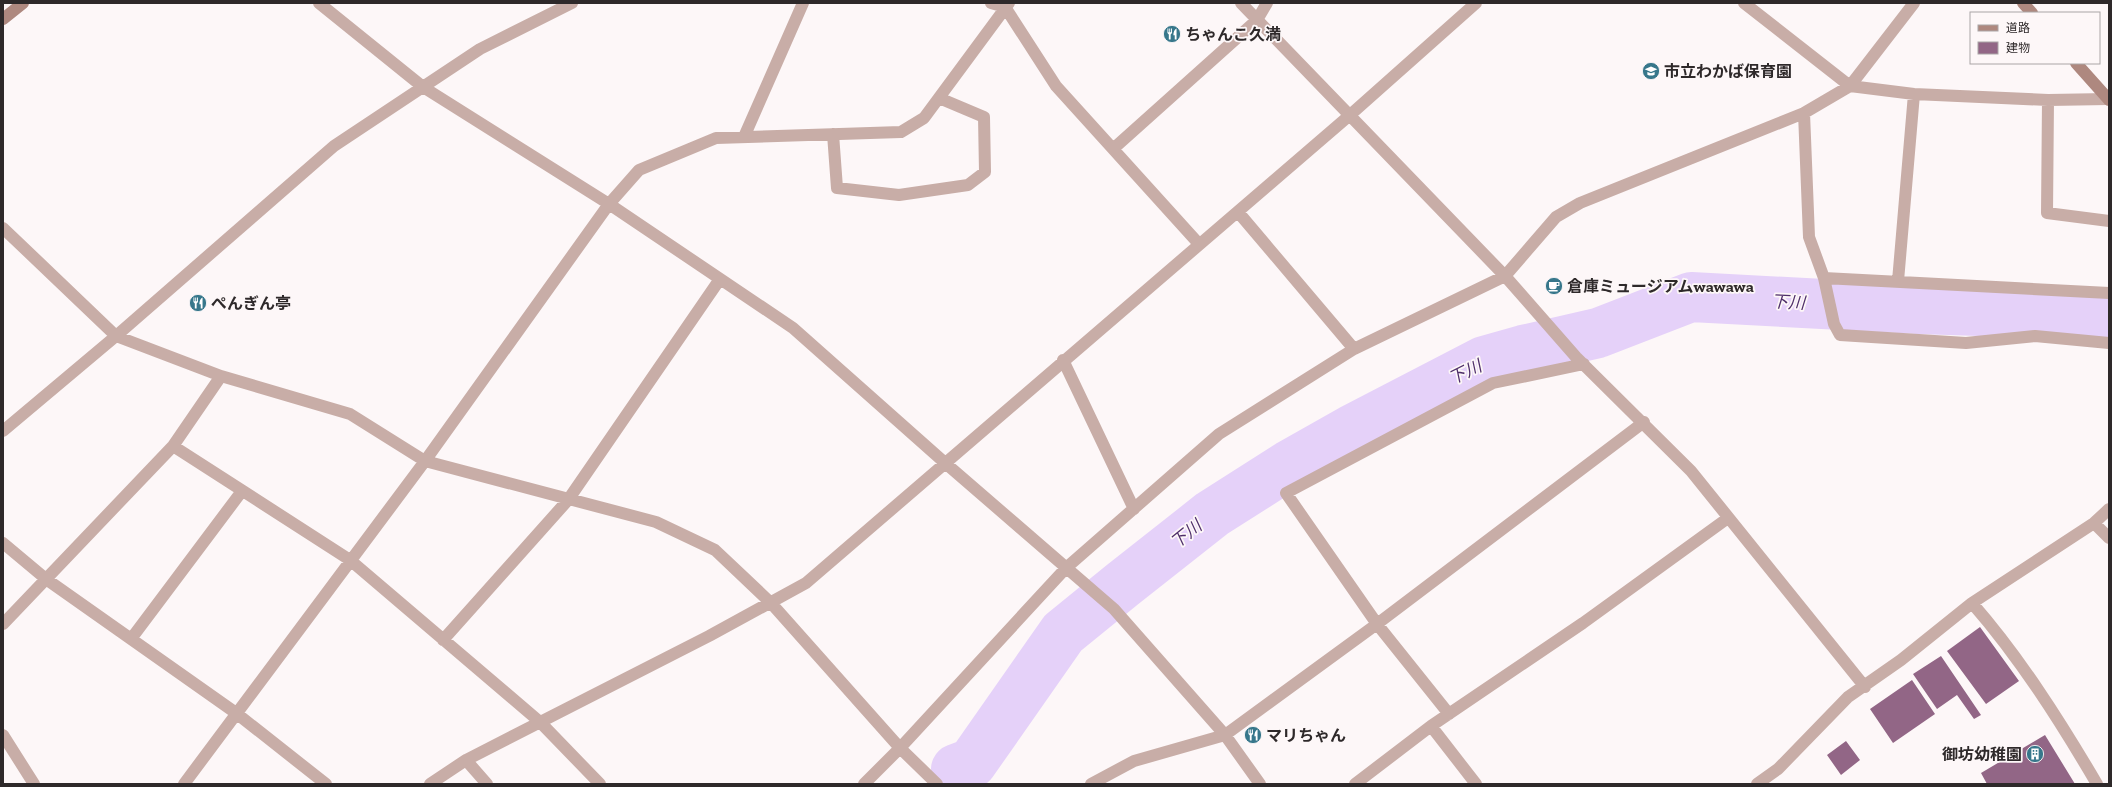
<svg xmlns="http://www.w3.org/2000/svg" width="2112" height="787" font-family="'Zilla Slab','Noto Sans JP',serif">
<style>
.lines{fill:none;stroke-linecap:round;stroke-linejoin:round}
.river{stroke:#e5d1f9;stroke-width:50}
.building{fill:#926686}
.street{stroke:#c8ada7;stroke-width:12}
.secondary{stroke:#ae887f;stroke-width:12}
.labels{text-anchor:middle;stroke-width:3.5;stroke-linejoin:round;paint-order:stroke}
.poi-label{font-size:16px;font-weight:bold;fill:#2e292a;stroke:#fdf7f8;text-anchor:start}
.water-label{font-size:17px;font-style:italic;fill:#4f2f6a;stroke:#fdf7f8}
</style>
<rect width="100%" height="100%" fill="#fdf7f8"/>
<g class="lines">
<path class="river" d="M956,769L972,763L1063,633L1122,585L1212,514L1289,465L1351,430L1484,361L1523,350L1598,333L1691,297L1918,309L2109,315"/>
</g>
<path class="building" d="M1980,627L2019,681L1986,704L1947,651Z
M1941,656L1981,715L1974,719L1957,695L1937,709L1913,674Z
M1912,680L1935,714L1893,743L1870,709Z
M2045,735L2075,784H1987L1981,773Z
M1846,741L1860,760L1841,775L1827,755Z"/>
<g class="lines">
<path class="street" d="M319,3L423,87L609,204L793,328L944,462L1114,609L1225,735L1260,784
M991,3L1005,7L1056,86L1199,244
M1241,3L1505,276L1576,357L1691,471L1865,687
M1744,3L1850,86L1914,3
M2048,100L2047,213L2109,221
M1804,113L1809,237L1824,278L1834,324L1840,335L1966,343L2035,336L2109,343
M833,134L837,188L899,195L968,185L985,172L984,117L939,98
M744,137L803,3
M1113,149L1257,20L1267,3
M1238,212L1354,349
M3,228L116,336L221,376L350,414L425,461L656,522L715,550L771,603L900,748L937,784
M1824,278L2109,293
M1898,281L1914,94
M1063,360L1134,509
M221,376L173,446L350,560L540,722L600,784
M3,431L116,336L334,146L480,49L572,3
M2094,523L2109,538
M3,543L46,579L236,713L326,784
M1972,603C2020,658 2060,721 2097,784
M3,624L173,446
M131,639L242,491
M443,640L568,500L720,279
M1449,714L1377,624L1286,493L1493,383L1584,364
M1431,726L1476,784
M3,735L34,784
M466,760L487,784
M184,784L425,461L609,204L639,170L716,138L901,132L924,118L1009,3
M430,784L466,760L709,636L806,583L1350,115L1476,3
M864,784L900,748L1066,568L1219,434L1354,349L1505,276L1556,217L1580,203L1804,113L1850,86L1914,94L2048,100L2108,99
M1091,784L1134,761L1225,735L1377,624L1644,422
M1355,784L1431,726L1583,623L1728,518
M1757,784L1778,769L1848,697L1901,660L1972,603L2094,523L2109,509"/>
<path class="secondary" d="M2023,3L2032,13
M3,19L23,3
M2076,63L2109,100"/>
</g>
<defs>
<symbol id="restaurant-disc" viewBox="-11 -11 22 22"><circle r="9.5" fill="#37778b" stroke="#fdf7f8"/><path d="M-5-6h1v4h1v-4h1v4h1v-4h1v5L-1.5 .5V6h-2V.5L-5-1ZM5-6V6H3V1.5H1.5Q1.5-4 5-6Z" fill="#fff"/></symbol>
<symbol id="school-disc" viewBox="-11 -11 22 22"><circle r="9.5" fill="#37778b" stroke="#fdf7f8"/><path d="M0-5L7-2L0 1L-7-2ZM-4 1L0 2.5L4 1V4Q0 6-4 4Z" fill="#fff"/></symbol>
<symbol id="cafe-disc" viewBox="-11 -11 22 22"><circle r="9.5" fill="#37778b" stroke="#fdf7f8"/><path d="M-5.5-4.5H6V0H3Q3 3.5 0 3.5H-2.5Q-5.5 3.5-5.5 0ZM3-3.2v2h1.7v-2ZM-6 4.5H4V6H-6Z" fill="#fff"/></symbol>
<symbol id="building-disc" viewBox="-11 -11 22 22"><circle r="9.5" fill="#37778b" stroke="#fdf7f8"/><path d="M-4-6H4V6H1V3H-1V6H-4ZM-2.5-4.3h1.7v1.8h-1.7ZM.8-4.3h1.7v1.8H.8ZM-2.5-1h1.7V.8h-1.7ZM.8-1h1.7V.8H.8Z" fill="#fff"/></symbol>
</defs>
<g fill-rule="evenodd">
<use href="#restaurant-disc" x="1162" y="24" width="20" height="20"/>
<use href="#school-disc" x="1641" y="61" width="20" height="20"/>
<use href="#cafe-disc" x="1544" y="276" width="20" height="20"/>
<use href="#restaurant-disc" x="188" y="293" width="20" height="20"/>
<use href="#restaurant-disc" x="1243" y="725" width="20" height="20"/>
<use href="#building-disc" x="2025" y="744" width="20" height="20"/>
</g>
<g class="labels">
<g class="poi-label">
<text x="1185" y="40">ちゃんこ久満</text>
<text x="1664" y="77">市立わかば保育園</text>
<text x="1567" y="292">倉庫ミュージアムwawawa</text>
<text x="211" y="309">ぺんぎん亭</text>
<text x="1266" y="741">マリちゃん</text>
<text x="2022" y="760" text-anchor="end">御坊幼稚園</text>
</g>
<g class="water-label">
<text transform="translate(1788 302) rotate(3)" y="6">下川</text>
<text transform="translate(1465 372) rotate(-26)" y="6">下川</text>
<text transform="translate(1186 534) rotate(-39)" y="6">下川</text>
</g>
</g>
<rect width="2112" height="787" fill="none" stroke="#2e292a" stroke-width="8"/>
<rect x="1970" y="12" width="130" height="52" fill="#fdf7f8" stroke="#aaa5a6"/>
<rect x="1978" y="25" width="20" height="6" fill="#ae887f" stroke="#aaa5a6"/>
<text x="2006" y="32" font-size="12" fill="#2e292a">道路</text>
<rect x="1978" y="42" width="20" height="12" fill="#926686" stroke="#aaa5a6"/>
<text x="2006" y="52" font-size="12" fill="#2e292a">建物</text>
</svg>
